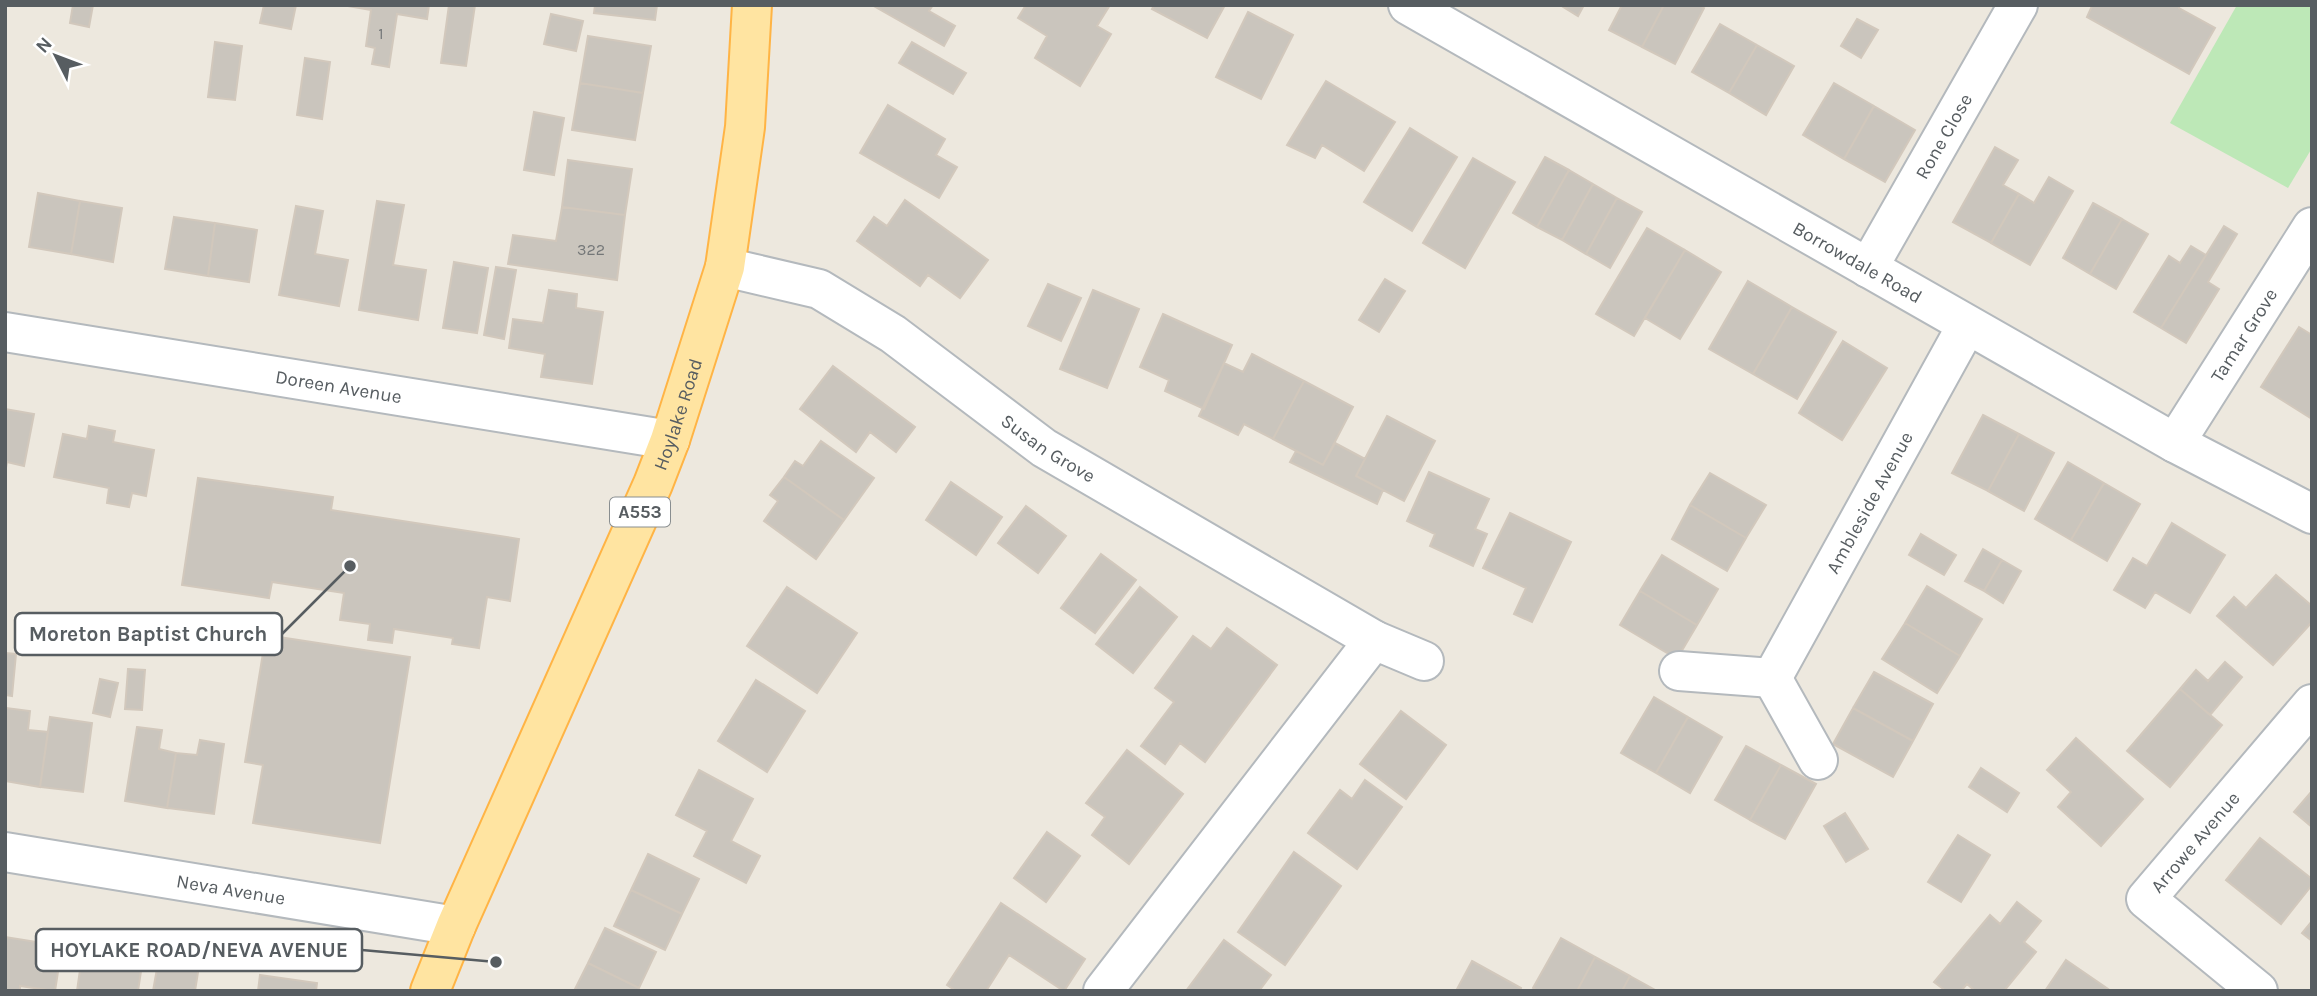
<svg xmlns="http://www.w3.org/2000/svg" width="2317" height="996" font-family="Karla,sans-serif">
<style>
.green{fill:#bde8b7}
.building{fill:#cac5bd;stroke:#d2c8bc;stroke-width:2}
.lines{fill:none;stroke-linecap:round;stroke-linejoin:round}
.minor-casing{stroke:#b4b9bd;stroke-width:42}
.major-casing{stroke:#ffb445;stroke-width:42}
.minor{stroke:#fff;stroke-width:38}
.major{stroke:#ffe4a1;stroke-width:38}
.labels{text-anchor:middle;stroke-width:5;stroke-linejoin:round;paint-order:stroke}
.number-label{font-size:16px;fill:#747778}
.shield{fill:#fff;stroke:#898e90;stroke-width:2}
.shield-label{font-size:18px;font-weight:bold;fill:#575d61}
.street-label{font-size:19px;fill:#575d61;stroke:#fff}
.leader{fill:none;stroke:#575d61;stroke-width:2.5}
.callout-dot{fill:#575d61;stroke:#fff;stroke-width:2.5}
.callout{fill:#fff;stroke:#575d61;stroke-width:2.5}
.callout-label{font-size:21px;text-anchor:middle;font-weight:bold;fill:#575d61}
</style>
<rect width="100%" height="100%" fill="#ede8de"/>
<path class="green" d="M2237,5H2312V148L2288,188L2170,123Z"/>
<path class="building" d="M73,5H93L89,27L70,23Z
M264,5H296L291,29L260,23Z
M342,5H429L427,19L397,14L389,67L372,64L375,48L366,46L371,10Z
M449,5H475L466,66L441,63Z
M595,5H657L655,20L594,13Z
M872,5H933L929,11L955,26L944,46Z
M1026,5H1110L1097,26L1111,34L1080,86L1035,58L1047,36L1018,18Z
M1154,5H1225L1207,38L1152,9Z
M1560,5H1584L1578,16Z
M1622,5H1664L1642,47L1609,30Z
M1664,5H1699L1704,8L1675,64L1642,47Z
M2090,5H2180L2179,8L2215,28L2189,74L2087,17L2092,6Z
M1248,12L1293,35L1261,99L1216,77Z
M551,14L583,21L576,51L544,44Z
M1857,19L1878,30L1861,58L1841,46Z
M1720,24L1757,45L1729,93L1692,72Z
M588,36L651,46L643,93L580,83Z
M215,42L242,46L235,100L208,97Z
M912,42L966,73L953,94L899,63Z
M1757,45L1794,66L1766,115L1729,93Z
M305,58L330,62L322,119L297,115Z
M1326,81L1395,122L1364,171L1322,145L1315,158L1287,145Z
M580,83L643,93L635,140L572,130Z
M1834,83L1874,106L1844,159L1803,135Z
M888,105L945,139L936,155L957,167L939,198L860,153Z
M1874,106L1915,130L1885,182L1844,159Z
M534,112L564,118L554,175L524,170Z
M1410,128L1457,157L1412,231L1364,202Z
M1995,147L2018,160L2003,185L2019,194L1991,243L1953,222Z
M1545,157L1569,170L1537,227L1513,213Z
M1473,158L1515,182L1465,268L1423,243Z
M568,160L632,169L625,215L562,207Z
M1569,170L1593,184L1562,240L1537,227Z
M2049,177L2073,191L2030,265L1991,243L2019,194L2034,203Z
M1593,184L1617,198L1586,254L1562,240Z
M38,193L80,201L71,254L29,247Z
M1617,198L1642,212L1610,268L1586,254Z
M905,200L988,260L960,298L928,275L920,286L857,241L874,217L887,226Z
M80,201L122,208L113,262L71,254Z
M377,201L404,205L393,265L426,270L418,320L359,310Z
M2093,203L2122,219L2090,274L2063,258Z
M296,206L323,211L315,254L348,260L339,306L279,295Z
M562,207L625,215L617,280L508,264L513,235L556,241Z
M174,217L215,223L208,276L165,269Z
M2122,219L2148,234L2116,289L2090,274Z
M215,223L257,230L249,282L208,276Z
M2224,226L2237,234L2208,282L2219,289L2186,343L2161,328Z
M1647,228L1685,250L1634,336L1596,314Z
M2191,246L2206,255L2161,328L2134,312L2169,256L2180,263Z
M1685,250L1721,272L1680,339L1645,318Z
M454,262L488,268L477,333L443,328Z
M496,267L516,270L504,339L484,335Z
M1385,279L1405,291L1379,332L1359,320Z
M1748,281L1792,307L1753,374L1709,349Z
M1048,284L1081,298L1061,341L1028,326Z
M549,290L577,294L576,308L603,312L592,384L541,377L545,354L509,348L513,319L543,323Z
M1093,290L1139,309L1107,388L1060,369Z
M1792,307L1836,332L1797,399L1753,374Z
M1163,314L1232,345L1204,409L1165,391L1169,380L1140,367Z
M2299,327L2312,335V419L2261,387Z
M1843,341L1887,368L1842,440L1799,413Z
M1252,354L1304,381L1273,439L1244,424L1238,435L1199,416L1224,363L1243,372Z
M833,366L915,427L896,452L870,432L856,452L800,409Z
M1304,381L1353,407L1323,465L1273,439Z
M5,409L34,414L24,466L7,462L5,473Z
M1983,415L2019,434L1988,491L1952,473Z
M1387,416L1435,441L1404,501L1356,476Z
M89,426L115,431L113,442L154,450L146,496L132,493L129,507L107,503L109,488L54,477L63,434L87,439Z
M2019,434L2054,453L2024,511L1988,491Z
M821,441L874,478L844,520L784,477L795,461L803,466Z
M1335,443L1365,459L1356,476L1383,490L1377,504L1290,462L1296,451L1323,465Z
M2068,462L2104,483L2071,540L2035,519Z
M1429,472L1489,499L1475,529L1487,534L1473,566L1430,546L1435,534L1407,521Z
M1710,473L1766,505L1746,538L1690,505Z
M784,477L844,520L816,559L764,521L778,501L770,495Z
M198,478L333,497L331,510L519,539L510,601L487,597L479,648L452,644L453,638L394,629L392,643L368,640L370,624L340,620L344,593L272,582L269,598L182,585Z
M951,482L1002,517L976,555L926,520Z
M2104,483L2140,504L2107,561L2071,540Z
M1690,505L1746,538L1727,571L1672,539Z
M1026,506L1066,536L1038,573L998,543Z
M1510,513L1571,542L1532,622L1514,614L1526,588L1483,568Z
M2172,523L2225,555L2190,613L2155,592L2145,608L2114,590L2133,558L2147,566Z
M1921,534L1956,555L1944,575L1909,555Z
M1983,549L2002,560L1984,591L1965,581Z
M1101,554L1136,580L1095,633L1061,608Z
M1662,555L1718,589L1697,625L1640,591Z
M2002,560L2021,571L2003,603L1984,591Z
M2276,575L2312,606V622L2273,665L2217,616L2234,597L2246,608Z
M1927,586L1982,619L1960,656L1905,623Z
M787,587L857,633L817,693L747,646Z
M1140,587L1177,617L1133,673L1096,644Z
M1640,591L1697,625L1677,659L1620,625Z
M1905,623L1960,656L1937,693L1882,659Z
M1227,628L1277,665L1205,762L1180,743L1165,764L1141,746L1174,702L1155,688L1193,636L1211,649Z
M266,635L410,657L380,843L253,823L263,765L245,762Z
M5,653L16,654L12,696L5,695Z
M2225,662L2242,677L2210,715L2180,689L2196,670L2208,681Z
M128,669L145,670L142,710L125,709Z
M1874,672L1933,704L1913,741L1853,708Z
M100,679L118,683L110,717L93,713Z
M756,680L805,711L767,772L718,741Z
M2180,689L2222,725L2170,787L2127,751Z
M1654,697L1688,717L1656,773L1621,753Z
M6,708L30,711L28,730L48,732L40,787L5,781Z
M1853,708L1913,741L1893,777L1833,744Z
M1401,711L1446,745L1406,799L1360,764Z
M50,717L92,723L83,792L40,787Z
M1688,717L1722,737L1690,793L1656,773Z
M137,727L162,730L159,749L176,753L167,808L125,801Z
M2076,738L2143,799L2101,846L2058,807L2071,792L2047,770Z
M200,740L224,744L214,814L167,808L176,753L197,755Z
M1746,746L1781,765L1750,820L1715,800Z
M1127,750L1183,794L1129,864L1092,835L1105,817L1086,803Z
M1781,765L1816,784L1785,839L1750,820Z
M1981,768L2019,793L2007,812L1969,787Z
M699,770L753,799L731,841L760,856L746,883L694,856L707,831L676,815Z
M1365,780L1402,807L1357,869L1308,833L1340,790L1352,799Z
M2312,791V827L2294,812Z
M1845,813L1868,849L1846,862L1824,826Z
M1047,832L1080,856L1046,902L1014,878Z
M1958,835L1990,855L1961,902L1928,882Z
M2260,838L2312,879V885L2281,924L2226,880Z
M1294,852L1341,886L1285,965L1238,932Z
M648,854L699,879L682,914L631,890Z
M631,890L682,914L665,950L614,926Z
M2017,902L2041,921L2024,942L2036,952L2004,991H1975L1967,984L1961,991H1946L1934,982L1990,915L2000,924Z
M1001,903L1085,959L1064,991L1009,955L986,991H956L947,985Z
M2312,921V941L2302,933Z
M605,928L656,952L639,988L588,963Z
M5,937L62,946L55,991L20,986V991H5Z
M1561,938L1595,957L1577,991H1538L1533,988Z
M1224,940L1271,975L1259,991H1186Z
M83,949L143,958L138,991H77Z
M160,952L200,960L195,991H153Z
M1595,957L1630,976L1622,991H1577Z
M2066,960L2111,991H2045Z
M1472,961L1521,988L1520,991H1456Z
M588,963L639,988L638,991H574Z
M260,975L317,983L316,991H258Z
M1630,976L1657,991H1622Z"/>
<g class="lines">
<defs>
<g id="minor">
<path id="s1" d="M1408,5L2175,443L2312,514"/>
<path id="s2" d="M725,267L819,289L893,334L1044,448L1374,640L1103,991"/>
<path id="s3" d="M1868,268L2018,5"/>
<path id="s4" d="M5,332L670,440"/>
<path id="s5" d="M2175,443L2312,227"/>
<path d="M1374,640L1424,661"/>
<path id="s6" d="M1679,671L1772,678L1967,325"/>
<path d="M1772,678L1818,760"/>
<path id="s7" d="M5,852L456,926"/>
<path id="s8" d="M2258,991L2146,899L2312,704"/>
</g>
<g id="major">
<path id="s9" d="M430,991L456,926L653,484L670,440L725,267L745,127L752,5"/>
</g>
</defs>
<use href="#minor" class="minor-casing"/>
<use href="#major" class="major-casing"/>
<use href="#minor" class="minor"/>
<use href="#major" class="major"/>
</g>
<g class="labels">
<g class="number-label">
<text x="381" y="39">1</text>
<text x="591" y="255">322</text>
</g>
<rect class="shield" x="610" y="497.5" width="60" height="29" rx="5"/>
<g class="shield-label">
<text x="640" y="518">A553</text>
</g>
<g class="street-label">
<text dy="7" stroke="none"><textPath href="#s3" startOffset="152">Rone Close</textPath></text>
<text dy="7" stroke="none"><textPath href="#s1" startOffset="518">Borrowdale Road</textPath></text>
<text dy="7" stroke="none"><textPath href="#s5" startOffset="128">Tamar Grove</textPath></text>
<text dy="7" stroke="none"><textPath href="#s4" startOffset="338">Doreen Avenue</textPath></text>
<text dy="7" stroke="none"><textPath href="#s9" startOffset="628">Hoylake Road</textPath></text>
<text dy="7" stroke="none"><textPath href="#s2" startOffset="376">Susan Grove</textPath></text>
<text dy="7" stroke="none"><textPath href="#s6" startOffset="294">Ambleside Avenue</textPath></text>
<text dy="7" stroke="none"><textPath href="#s8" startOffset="220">Arrowe Avenue</textPath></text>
<text dy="7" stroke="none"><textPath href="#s7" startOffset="229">Neva Avenue</textPath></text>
</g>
</g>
<path class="leader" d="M350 566L282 634M496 962L362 950"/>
<g class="callout-dot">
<circle cx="350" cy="566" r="7"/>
<circle cx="496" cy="962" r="7"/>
</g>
<g class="callout">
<rect x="15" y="613" width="267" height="42" rx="7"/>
<rect x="36" y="929" width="326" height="42" rx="7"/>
</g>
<g class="callout-label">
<text x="148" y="641">Moreton Baptist Church</text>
<text x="199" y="957">HOYLAKE ROAD/NEVA AVENUE</text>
</g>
<rect width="2317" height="996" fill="none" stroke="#575d61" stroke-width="14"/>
<g transform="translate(56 56) rotate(312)" stroke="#ffffff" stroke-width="5" paint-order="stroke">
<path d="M0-5L12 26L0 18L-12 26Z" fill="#575d61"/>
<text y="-10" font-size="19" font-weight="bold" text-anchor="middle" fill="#575d61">N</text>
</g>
</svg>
